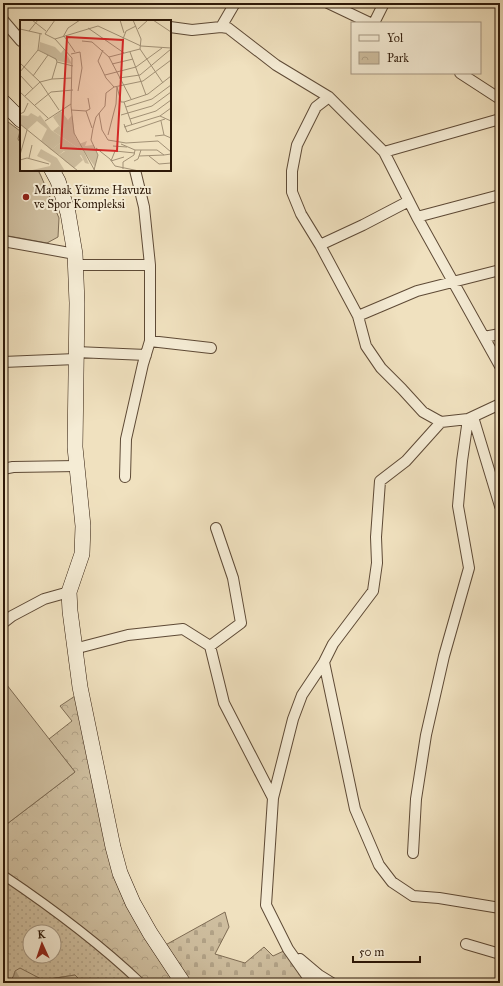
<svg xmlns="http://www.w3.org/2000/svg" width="503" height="986" font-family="'IM FELL Great Primer',serif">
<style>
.grass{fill:url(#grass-dots);stroke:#7e6c54;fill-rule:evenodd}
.forest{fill:url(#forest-firs);stroke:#7e6c54}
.cemetery{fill:url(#cemetery-stones);stroke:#7e6c54}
.park{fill:url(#park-crowns);stroke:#7e6c54}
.pitch{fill:#cfbfa0;stroke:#7e6c54}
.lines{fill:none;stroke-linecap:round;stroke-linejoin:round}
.pedestrian-casing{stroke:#5e4a36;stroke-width:10}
.minor-casing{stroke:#5e4a36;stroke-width:12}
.secondary-casing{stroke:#2d1808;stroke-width:16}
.pedestrian{stroke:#f5ecd5;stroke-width:8}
.minor{stroke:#f5ecd5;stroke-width:10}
.secondary{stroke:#f5ecd5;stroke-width:15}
.poi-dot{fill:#8f2418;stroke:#f5ecd5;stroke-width:1.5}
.labels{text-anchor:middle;stroke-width:4;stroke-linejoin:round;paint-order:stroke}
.poi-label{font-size:12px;fill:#2d1808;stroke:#f5ecd5;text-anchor:start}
.inset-road{fill:none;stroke:#a29176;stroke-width:1}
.view{fill:#d62828;fill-opacity:0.15;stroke:#d62828;stroke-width:2}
.inset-edge{fill:none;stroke:#2d1808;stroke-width:2}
</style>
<defs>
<pattern id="grass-dots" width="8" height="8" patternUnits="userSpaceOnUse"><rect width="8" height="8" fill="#cfbfa0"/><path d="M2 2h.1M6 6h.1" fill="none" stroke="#b2a388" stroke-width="1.8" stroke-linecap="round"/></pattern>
<pattern id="forest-firs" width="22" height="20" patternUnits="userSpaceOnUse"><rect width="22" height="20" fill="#cfbfa0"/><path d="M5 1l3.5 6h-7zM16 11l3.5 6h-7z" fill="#b2a388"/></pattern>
<pattern id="cemetery-stones" width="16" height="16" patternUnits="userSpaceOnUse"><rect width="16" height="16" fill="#cfbfa0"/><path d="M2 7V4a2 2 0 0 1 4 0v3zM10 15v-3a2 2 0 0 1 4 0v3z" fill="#b2a388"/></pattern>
<pattern id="park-crowns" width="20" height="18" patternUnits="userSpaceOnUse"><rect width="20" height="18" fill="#cfbfa0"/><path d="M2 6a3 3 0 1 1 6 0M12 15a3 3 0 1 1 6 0" fill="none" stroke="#b2a388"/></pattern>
</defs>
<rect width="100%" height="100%" fill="#f0e1bf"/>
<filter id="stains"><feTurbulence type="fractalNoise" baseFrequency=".005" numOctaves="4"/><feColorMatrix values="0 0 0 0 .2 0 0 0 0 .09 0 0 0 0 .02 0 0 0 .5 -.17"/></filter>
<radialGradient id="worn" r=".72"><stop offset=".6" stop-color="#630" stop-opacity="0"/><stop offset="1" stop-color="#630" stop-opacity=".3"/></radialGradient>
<path class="grass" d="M3,875L141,983H83L75,975L43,980L14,976L9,982L3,983V961H5L8,953L3,954ZM30,932H54V956H30Z"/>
<path class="forest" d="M20,968L43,980L75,975L83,983H5C11,981 14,977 15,971Z"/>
<path class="cemetery" d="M225,912L229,927L215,954L245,963L264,947L273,956L288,949L312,983H183L160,948Z"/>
<path class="park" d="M81,692L120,873L183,983H141L3,875V827L75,772L49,739L72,721L60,706Z"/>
<path class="pitch" d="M3,118L20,131L18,139L21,144V170H38L41,176L59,218L58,237L47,243L3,235Z
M3,680L75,772L3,827Z"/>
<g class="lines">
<defs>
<path id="pedestrian" d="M3,875C52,908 98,942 141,983"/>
<path id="minor" d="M328,3L370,23
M3,20L21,41
M374,23L384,3
M170,27L192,30L221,27L228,28L276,65L329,97L384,152L417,217L500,366
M221,27L235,3
M460,73L500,99
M329,97L316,107L297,145L292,171V192L301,214L320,245L358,316L366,346L381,368L402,389L423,412L441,422L468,419L500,404
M384,152L500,119
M417,217L500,195
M3,241L75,254
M320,245L363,225L409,201
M76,265H150
M358,316L417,291L500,270
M484,337L500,334
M150,341L211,348
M76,352L146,355
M3,362L76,359
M473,417L500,506
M3,469L13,467L77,466
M125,477L126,439L143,364L150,341V265L144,207L135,170
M3,623L12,616L44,599L69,592
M210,646L241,623L233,578L216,528
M74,649L128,635L183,629L210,646L224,703L273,798
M324,662L355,809L379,865L392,882L413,896L439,898L500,908
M413,853L416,799L426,735L444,656L469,568L458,506L462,461L468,419
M466,944L500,954
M300,959L319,975L332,983
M312,983L288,949L266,905L273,798L293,719L302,695L324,662L333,644L373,591L377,563L376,537L380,481L406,461L441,422"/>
<path id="secondary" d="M3,102L21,120
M52,170L58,181L68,213L75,254L77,303L75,447L83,526L82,554L69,592L70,611L80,687L113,847L120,873L133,903L150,933L183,983"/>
</defs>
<use href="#pedestrian" class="pedestrian-casing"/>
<use href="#minor" class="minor-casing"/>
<use href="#secondary" class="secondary-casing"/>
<use href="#pedestrian" class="pedestrian"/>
<use href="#minor" class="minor"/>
<use href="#secondary" class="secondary"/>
</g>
<circle class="poi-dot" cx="26" cy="197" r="4"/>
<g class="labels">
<g class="poi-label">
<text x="34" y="194">Mamak Yüzme Havuzu<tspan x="34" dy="14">ve Spor Kompleksi</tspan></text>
</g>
</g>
<g transform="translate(20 20)">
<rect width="151" height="151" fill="#f0e1bf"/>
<path d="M11,93L18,97L20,95L31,110L64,132L69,144L65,143L61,135L46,142L39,135L50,128H41L40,123L31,130L21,121L27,109L17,101L7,110L0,104V95L8,96ZM21,129L37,138L45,151H8L30,146L31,143L17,136Z" fill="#cfbfa0"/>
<path d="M40,123L41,128H50L49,133L44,131L39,135L31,130ZM58,133L63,140L54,148L46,142Z" fill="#cfbfa0"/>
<path d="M67,121L65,126L73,125L78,135L75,147L59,124Z" fill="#cfbfa0"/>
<path d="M52,95L55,116L64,132L33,111L39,106L42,110L50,104L48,100Z" fill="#cfbfa0"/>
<path d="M20,22L35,27L41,33L44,29L52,44L38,41L19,30ZM41,91L51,104L42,110L33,97Z" fill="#cfbfa0"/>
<path class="inset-road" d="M12,0L26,11M35,0L25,14L35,19L78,6L121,26L151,28M100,0L104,13M113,0L121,19L120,29L143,63M133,0L151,12M68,8L104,33M0,9L22,14M118,9L128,0M9,11L18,0M44,16L55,32M43,17L48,8L60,0M35,19L52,38L51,86L54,113L75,151M103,19L106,11L116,6M62,21L72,22L89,37L111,79M18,30L36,39L37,42L53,46M83,30L78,41L86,58L94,67M110,32L126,75M51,34L60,32L62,48L58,71M89,37L120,29M0,43L20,62L39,90M92,44L113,39M0,52L18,30L20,14M0,55L13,69M85,55L116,47L142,28M13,56L28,35M99,58L120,55L151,29M32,59L52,58M97,67L101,82H104M0,72L28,98M5,76L20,62L32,59L37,42M15,85L31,72L53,70M106,87L132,79L151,65M51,90L66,91M66,91L72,108M66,91L70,89L68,78M79,93L82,110L88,120L106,123L138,121L151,132M0,94L4,92L8,83M101,95L132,86L151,72M140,96L151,88M110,99L136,91L151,80M25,101L51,84M141,101L144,115M0,104L58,151M104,104L107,112L145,99M112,105L104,82L128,74L151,56M104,107L140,96L151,101M88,115L96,84L97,67M135,116L144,115L151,118M101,124L115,130M93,126L107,127M76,128L90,139L95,146L119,151M0,135L7,110M119,136L144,135M129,136L139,144L151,143M9,138L12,125M0,140L7,138L29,144M91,141L95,131L115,133M91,141L104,137M114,141L118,139L121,130M103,149V142L114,135L115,130H137L144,135L151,134M74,150L78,135L71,120L73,108L76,97L85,86L86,73L94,67L123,61L151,40"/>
<path class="view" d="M47,17L103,20L97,131L41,128Z"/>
<rect width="151" height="151" class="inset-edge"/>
</g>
<rect width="503" height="986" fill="none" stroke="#f0e1bf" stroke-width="16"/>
<rect x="4" y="4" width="495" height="978" fill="none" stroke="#2d1808" stroke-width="2"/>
<rect x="8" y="8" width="487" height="970" fill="none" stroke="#2d1808"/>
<rect x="351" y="22" width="130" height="52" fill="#f5ecd5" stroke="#a59783"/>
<rect x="359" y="35" width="20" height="6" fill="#f5ecd5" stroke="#a59783"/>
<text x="387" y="42" font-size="12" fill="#2d1808">Yol</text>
<rect x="359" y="52" width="20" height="12" fill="url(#park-crowns)" stroke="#a59783"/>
<text x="387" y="62" font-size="12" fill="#2d1808">Park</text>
<g transform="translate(42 944) rotate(357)"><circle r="19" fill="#f5ecd5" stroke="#a59783"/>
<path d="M0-3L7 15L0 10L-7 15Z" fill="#8f2418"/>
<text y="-6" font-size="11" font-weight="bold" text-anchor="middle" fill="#2d1808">K</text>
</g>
<path d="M353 956v6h67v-6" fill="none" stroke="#2d1808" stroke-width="2"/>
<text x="359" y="956" font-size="12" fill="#2d1808" stroke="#f5ecd5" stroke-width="3" paint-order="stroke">50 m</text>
<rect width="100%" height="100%" filter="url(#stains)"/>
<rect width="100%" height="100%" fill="url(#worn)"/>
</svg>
